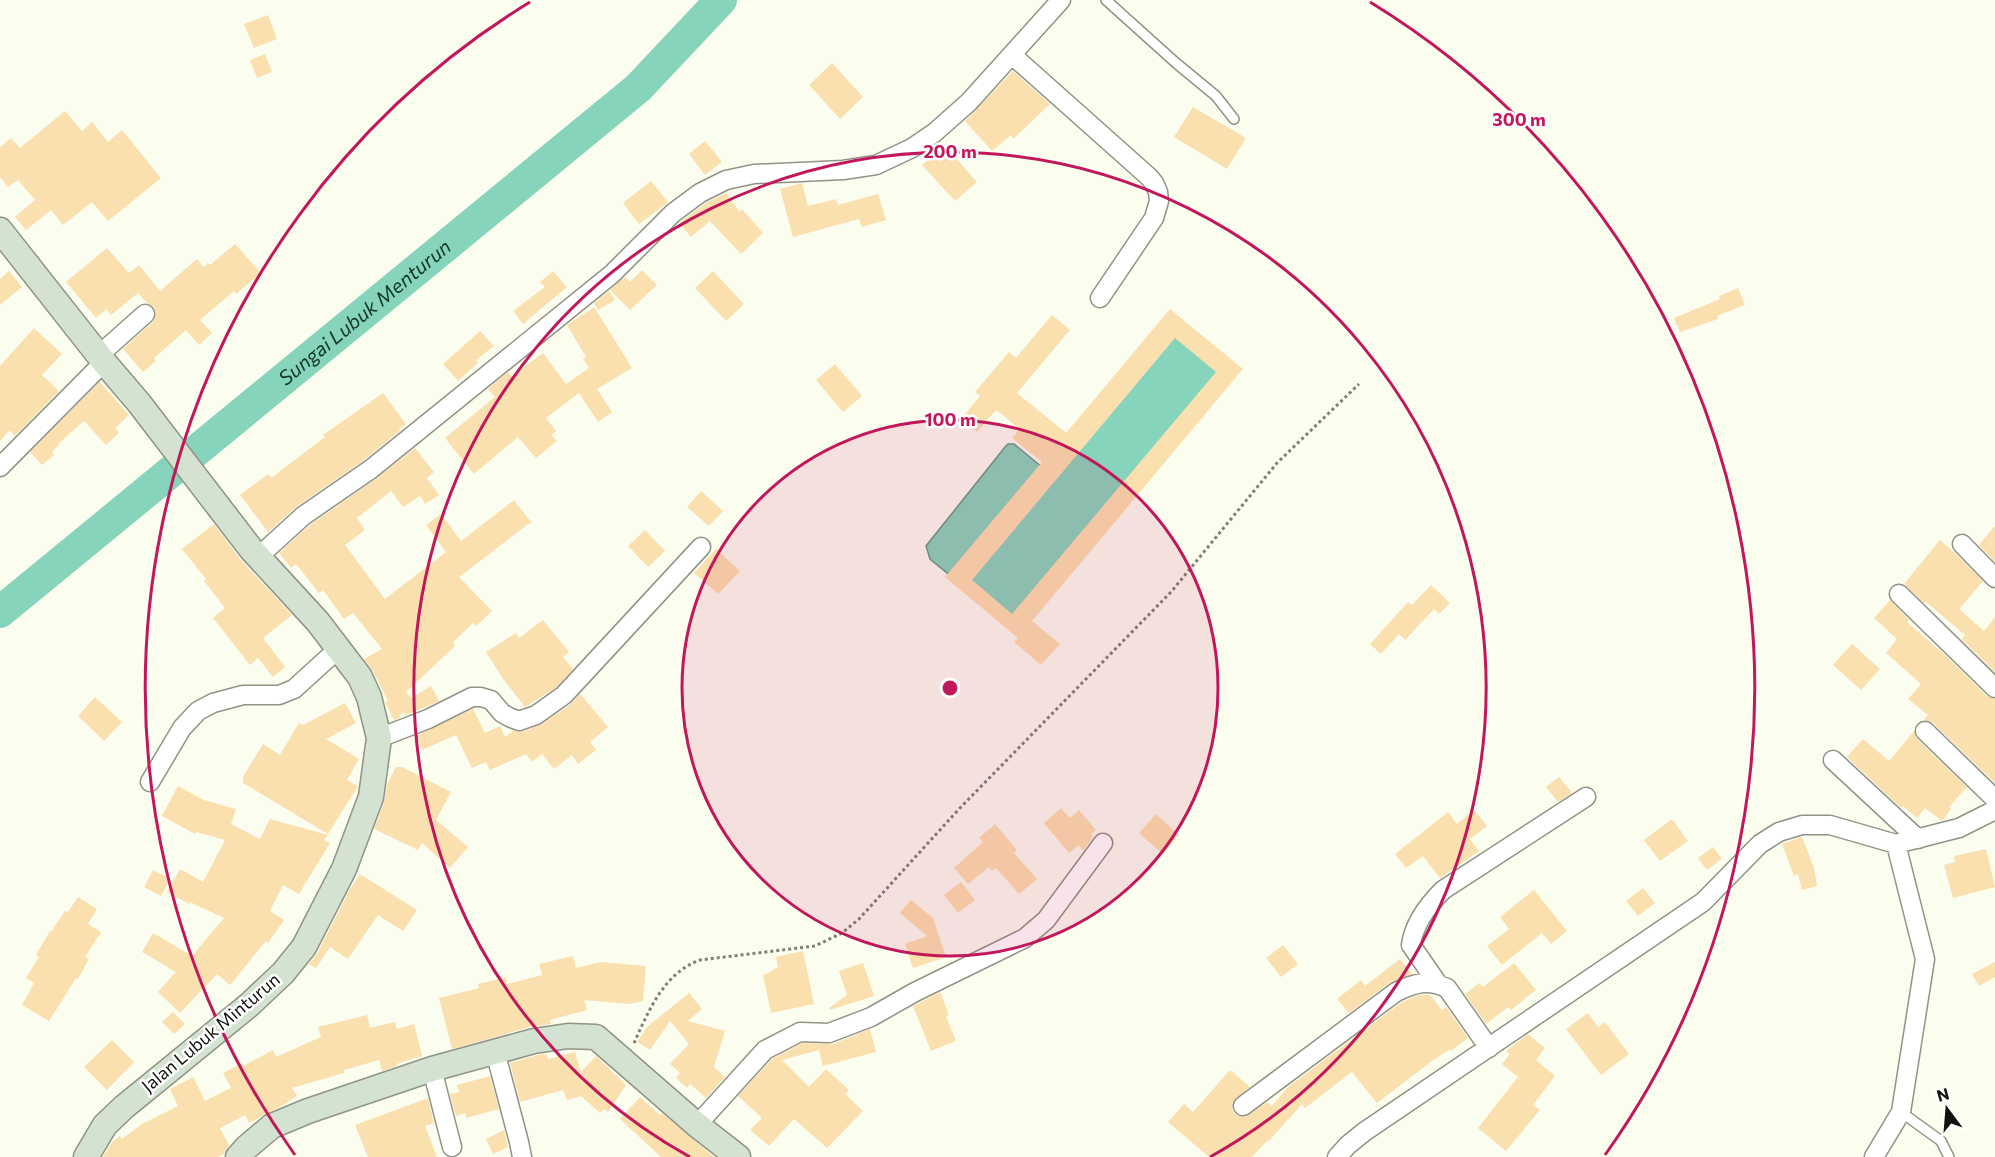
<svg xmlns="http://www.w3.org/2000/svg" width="1995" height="1157" font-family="Commissioner,sans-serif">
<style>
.water{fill:#85d4bb;stroke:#629a87;stroke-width:1.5}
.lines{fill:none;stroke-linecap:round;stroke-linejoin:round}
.river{stroke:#85d4bb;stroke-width:32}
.building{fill:#fadfaf;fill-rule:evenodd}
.lane-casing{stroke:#919385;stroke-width:12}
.street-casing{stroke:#919385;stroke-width:21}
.secondary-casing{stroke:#919385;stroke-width:27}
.path{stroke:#7f8077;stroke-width:3;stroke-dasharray:3 3;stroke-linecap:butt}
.lane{stroke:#fff;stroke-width:9}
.street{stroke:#fff;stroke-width:18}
.secondary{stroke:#d3e2d1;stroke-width:24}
.ring{fill:none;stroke:#c2185b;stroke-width:3}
.labels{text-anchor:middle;stroke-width:5;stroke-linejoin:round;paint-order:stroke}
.street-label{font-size:18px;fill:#11120d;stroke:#fff}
.water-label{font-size:20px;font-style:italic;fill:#12372d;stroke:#fff}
.centre{fill:#c2185b;stroke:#fff;stroke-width:3}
.ring-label{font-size:18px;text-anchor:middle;font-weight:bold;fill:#c2185b;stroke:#fff;stroke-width:5;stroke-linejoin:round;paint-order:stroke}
</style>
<rect width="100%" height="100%" fill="#fbfdef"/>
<path class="water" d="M1176,333L1220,371L1019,615L1002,618L930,559L926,546L1005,447L1008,444H1014L1042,467Z"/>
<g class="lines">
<path class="river" id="s1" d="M0,612L638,88L721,0"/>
</g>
<path class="building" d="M268,15L277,39L254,48L244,24Z
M265,54L272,72L257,78L250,60Z
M832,63L863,97L840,119L809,85Z
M1013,71L1050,104L1013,139L1011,135L992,151L965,121Z
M1193,107L1246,138L1227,169L1174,137Z
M65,111L82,131L92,122L108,142L122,130L161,178L108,221L92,202L63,225L51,210L26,230L15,217L35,200L18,180L8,187L0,177V147L11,138L20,148Z
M705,141L722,162L705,175L689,154Z
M944,145L977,182L955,201L922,165Z
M651,181L668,202L639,224L623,203Z
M802,183L808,206L836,199L838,205L878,194L886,220L862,227L859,219L793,237L780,189Z
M726,193L740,212L742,209L763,233L741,254L710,221L691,237L679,223L706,203Z
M235,244L261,273L236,294L234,291L200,320L212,333L199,345L186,330L154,358L156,361L143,372L123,349L153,322L156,314L154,307L147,303L138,293L111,315L106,309L96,318L66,282L107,248L129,273L139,265L160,291L197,259L204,267L208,263L210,265Z
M642,270L657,285L630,310L610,290L625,277L630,282Z
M9,271L22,287L0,305V279Z
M553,271L567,287L523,324L513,311L545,287L540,282Z
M713,271L744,304L726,321L695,288Z
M1738,288L1745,305L1717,316L1718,319L1680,332L1674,318L1720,299L1719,296Z
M609,291L615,300L598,310L594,303Z
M594,307L632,368L597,389L612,412L598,422L579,393L546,418L556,431L551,435L557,441L536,458L518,437L474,474L445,438L495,397L488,389L508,372L512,376L543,353L566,384L589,368L583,359L586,357L567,325Z
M1170,309L1243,369L1032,621L1060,644L1041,665L1014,642L1018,638L945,577L1042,462L1012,438L1020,429L996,410L977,432L961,419L980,396L975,392L1009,352L1016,358L1052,315L1070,330L1017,393L1066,433ZM1175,338L1216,372L1012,614L972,580Z
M34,328L62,354L42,375L59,391L15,436L10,430L0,441V366Z
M480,331L494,346L476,360L478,363L458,381L443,364Z
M835,364L862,396L843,412L816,380Z
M100,382L129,415L115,428L119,433L106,445L84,421L58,444L59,445L52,452L54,455L42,465L30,452Z
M383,393L406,424L399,429L401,430L364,460L296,507L268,532L240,495L268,474L271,478L325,437L323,435Z
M415,448L434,472L427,478L439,495L425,504L420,496L403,507L391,491L357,518L365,530L345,545L385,599L446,552L426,525L441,514L461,541L514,500L531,522L459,577L492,611L476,626L473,623L453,642L455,646L406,692L411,698L431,686L439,701L407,715L403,712L399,718L394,720L385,702L388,701L373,671L364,659L382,649L353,613L344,619L323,590L319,593L296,564L291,568L279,553L310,525L377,478Z
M701,491L723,511L709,526L687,507Z
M214,524L240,559L292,615L263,638L285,667L273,677L258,658L250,665L213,618L225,608L204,581L206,579L182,549Z
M1995,526V562L1979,545Z
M645,530L665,551L648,567L628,546Z
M1940,540L1956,554L1983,581L1959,609L1984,631L1995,617V672L1962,639L1965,635L1926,602L1924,603L1904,584Z
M716,549L740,571L718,594L694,573Z
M1431,585L1450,603L1439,614L1434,609L1405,640L1399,634L1381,654L1370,644L1408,602L1412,605Z
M1890,600L1909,620L1907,622L1947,657L1987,696L1995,699V783L1933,723L1924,720L1928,715L1908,699L1921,684L1886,653L1897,639L1874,618Z
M543,620L569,652L563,657L573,669L557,687L525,707L503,679L486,652L516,633L519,638Z
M1852,644L1880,669L1861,690L1833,665Z
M580,694L608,727L590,742L596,750L578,764L572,755L554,769L542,754L532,762L526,754L490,770L486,762L472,768L456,735L422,750L416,736L473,709L485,733L500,726L505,737L513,731L523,732L542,724L571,704Z
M95,697L122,722L104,741L78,716Z
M345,703L356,723L326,739L359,759L347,780L358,786L328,834L243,783V777L263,744L280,755L299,723L303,725Z
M1914,731L1917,739L1967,787L1949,807L1951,809L1942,821L1925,808L1917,818L1903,806L1901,808L1847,757L1863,739L1889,761Z
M396,767H402L451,792L436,820L468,847L450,868L422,843L418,850L374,829L384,802L387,785Z
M1559,777L1572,793L1558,802L1546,787Z
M178,786L204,800L236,809L231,824L260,839L270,819L328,835L324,840L330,843L299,894L283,885L270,911L284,920L268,943L266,941L230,985L217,974L180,1013L158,992L176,972L142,952L153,933L192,956L224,918L190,902L189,904L167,892L180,869L203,882L225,840L196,832L195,834L162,816Z
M1061,808L1070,818L1079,810L1096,830L1091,834L1093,837L1083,851L1079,845L1069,853L1044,823Z
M1474,810L1487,826L1470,839L1479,851L1440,878L1423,856L1406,868L1395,854L1448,812L1457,824Z
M1156,814L1179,835L1163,854L1139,833Z
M1672,819L1688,841L1660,861L1644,840Z
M995,824L1017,850L1014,853L1037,879L1019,894L996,868L992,871L989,867L968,884L954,868L983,842L979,838Z
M1802,837L1814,868L1817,886L1802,890L1798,874L1794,876L1782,844Z
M1713,847L1722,859L1707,870L1698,858Z
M1986,849L1995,887L1953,898L1944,865L1955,862L1954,856Z
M153,870L170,879L161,896L144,887Z
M360,874L417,910L403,931L378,915L348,959L330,947L316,968L309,964L317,954L350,889Z
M961,882L975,900L958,913L944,895Z
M1643,888L1655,903L1638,916L1626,901Z
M1534,890L1567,931L1551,944L1542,933L1502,965L1487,946L1509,929L1500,917Z
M78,897L97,909L88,924L101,932L85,957L89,959L78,979L76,978L49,1021L22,1005L34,983L26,978L39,957L36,955L50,931L51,932L65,911L68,912Z
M911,900L933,918L946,957L913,968L905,944L927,936L900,913Z
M1283,945L1298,964L1281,977L1266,958Z
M803,951L814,1004L771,1013L763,975L768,973L778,967L776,957Z
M573,956L576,968L601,962L646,966L643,1001L629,1004L584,1000L587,1010L550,1020L551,1024L530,1027L452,1049L439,998L479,988L478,984L506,977L507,984L542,975L539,964Z
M1400,959L1412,974L1389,983L1349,1013L1337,999L1361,980L1365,986Z
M1995,962V977L1979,986L1972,974Z
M863,963L874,996L830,1010L829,1008L847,995L839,971Z
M1514,963L1536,990L1511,1010L1508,1007L1486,1024L1465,994L1479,983L1483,987Z
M940,992L949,1015L946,1016L956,1041L931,1051L913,1006Z
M689,993L702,1009L688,1021L725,1031L714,1067L725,1077L706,1098L690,1084L687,1088L676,1078L680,1073L670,1064L689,1044L670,1021L650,1050L637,1042L647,1027Z
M1418,995H1430L1442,1010L1446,1007L1468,1038L1451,1051L1450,1049L1432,1061L1377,1103L1352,1072L1305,1108L1302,1104L1268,1142L1267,1141L1252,1157H1209L1168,1122L1184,1104L1193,1112L1230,1070L1250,1087L1233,1101L1232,1108L1234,1113L1239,1116L1245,1117L1267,1102L1272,1106L1288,1087L1402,1002Z
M173,1012L185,1024L174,1034L162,1022Z
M1588,1013L1598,1027L1605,1022L1629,1054L1601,1075L1566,1029Z
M367,1015L370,1028L395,1022L397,1029L414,1024L422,1056L405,1061L397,1064V1066L382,1071L379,1060L344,1070V1073L292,1088L297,1096L278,1108L249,1123L245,1115L220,1128L229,1145L224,1154L218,1157H103L112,1142L120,1136L122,1139L142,1124L178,1106L170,1089L193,1077L205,1101L231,1088L223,1073L242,1063L243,1066L273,1050L276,1057L321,1037L318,1027Z
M870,1029L876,1052L823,1066L819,1050L782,1060L809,1087L826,1069L849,1090L845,1094L863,1111L827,1148L794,1119L769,1146L750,1130L762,1118L738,1096L772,1059L803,1043L833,1044Z
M1528,1034L1545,1048L1536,1060L1555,1076L1533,1105L1540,1110L1506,1151L1478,1128L1518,1077L1502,1064L1510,1054L1506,1051Z
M112,1040L134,1062L107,1090L84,1067Z
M575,1052L581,1072L596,1056L626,1085L608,1112L604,1109L600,1113L581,1096L567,1100L563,1090L520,1102L510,1063L542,1054H546L548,1059Z
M490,1076L499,1109L466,1118L465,1113L456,1116L450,1094L459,1092L457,1085Z
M640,1097L660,1115L662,1113L714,1157H661L620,1119Z
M428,1098L434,1123L425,1126L437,1157H368L355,1125Z
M504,1130L508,1147L493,1154L486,1139Z"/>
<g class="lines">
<defs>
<path id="lane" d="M1106,0L1176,63L1216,96L1234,119
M1901,1112L1941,1141L1949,1157"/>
<path id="street" d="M1012,55L1149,177L1154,183L1158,192L1159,201L1154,218L1100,298
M99,355L145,314
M0,467L104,362
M1962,544L1995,578
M258,557L303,516L371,469L612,274L673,213L700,193L726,180L754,174L843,170L876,165L912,148L934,133L969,102L1061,0
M1899,594L1995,688
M1925,731L1995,799
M379,738L428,719L472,697H481L491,700L502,713L509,717L519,721L536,715L564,695L701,547
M1833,760L1918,839
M150,782L182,728L198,711L213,703L243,695H279L294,689L338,649
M1438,984L1411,945C1414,923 1428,905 1443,890L1586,797
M495,1051L519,1142L522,1157
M432,1069L452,1147
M1243,1106L1396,992C1414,983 1428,979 1447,988L1489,1048
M697,1125L765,1050L800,1032L829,1033L871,1017L915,992L1025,938L1046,920L1103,843
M1337,1157L1348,1145L1364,1132L1703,902L1760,844L1779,832L1802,825H1830L1896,844L1959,828L1995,810
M1874,1157L1901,1112L1925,959L1896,844"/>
<path id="secondary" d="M0,230L104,362L139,403L251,549L318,622L360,677L369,697L379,738L371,797L344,869L304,947L283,973L249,1005L124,1107L105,1125L86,1157
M238,1157L247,1147L272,1126L308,1111L432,1069L534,1041L568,1036L596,1037L697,1125L738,1157"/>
</defs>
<use href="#lane" class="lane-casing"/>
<use href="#street" class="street-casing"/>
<use href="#secondary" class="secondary-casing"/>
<path class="path" d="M634,1043C649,1010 664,973 700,960L815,946L842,933L859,919L959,809L1171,592L1277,463L1359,384"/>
<use href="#lane" class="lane"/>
<use href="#street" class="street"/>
<use href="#secondary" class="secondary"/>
</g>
<circle cx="950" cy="688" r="268" fill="#c2185b" fill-opacity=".12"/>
<g class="ring">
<circle cx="950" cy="688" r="268"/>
<path d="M690 1157A536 536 0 1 1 1210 1157"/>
<path d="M295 1155A804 804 0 0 1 530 2M1370 2A804 804 0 0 1 1605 1155"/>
</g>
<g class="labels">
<g class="street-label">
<text transform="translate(211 1033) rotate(-40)" y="6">Jalan Lubuk Minturun</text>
</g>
<g class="water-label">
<text dy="7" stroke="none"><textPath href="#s1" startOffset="472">Sungai Lubuk Menturun</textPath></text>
</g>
</g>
<circle cx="950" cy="688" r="9" class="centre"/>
<g class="ring-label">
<text x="1519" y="126">300 m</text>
<text x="950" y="158">200 m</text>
<text x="950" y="426">100 m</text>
</g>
<g transform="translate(1947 1109) rotate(344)" stroke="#ffffff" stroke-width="4.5" paint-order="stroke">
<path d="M0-4.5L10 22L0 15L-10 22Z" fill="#11120d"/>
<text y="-9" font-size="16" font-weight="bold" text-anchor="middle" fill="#11120d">N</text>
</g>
</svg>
